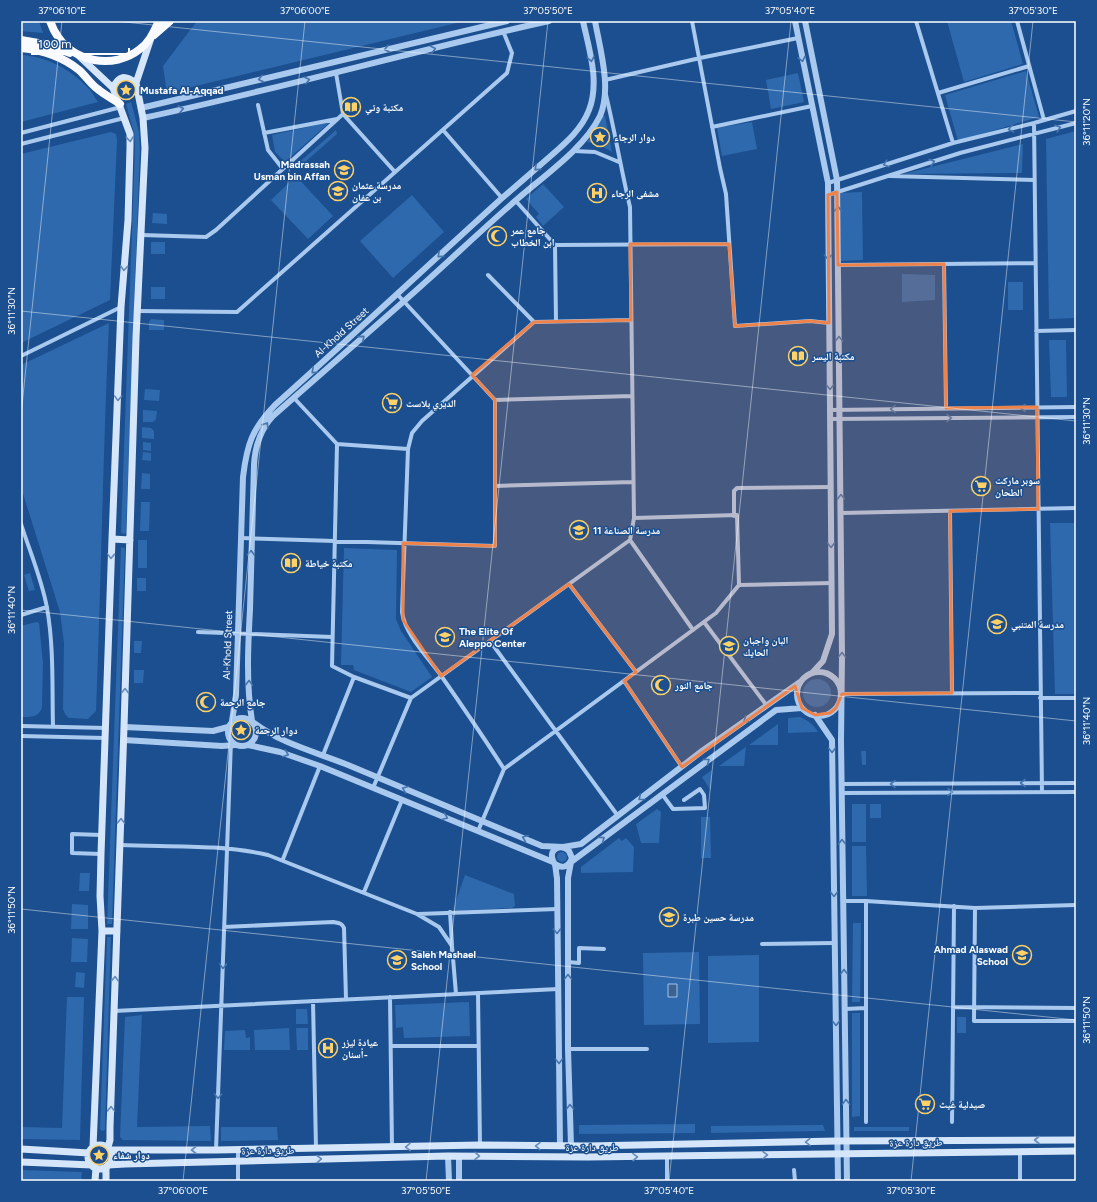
<svg xmlns="http://www.w3.org/2000/svg" width="1097" height="1202" font-family="Figtree,'Noto Naskh Arabic',sans-serif">
<style>
.green{fill:#2e69ad}
.water{fill:#3c6290;stroke:#9cc4f0}
.lines{fill:none;stroke-linecap:round;stroke-linejoin:round}
.minor{stroke:#a9c9ee;stroke-width:4}
.tertiary{stroke:#a9c9ee;stroke-width:6}
.secondary{stroke:#d6e6fa;stroke-width:7}
.trunk{stroke:#f8faff;stroke-width:8}
.oneway{stroke:#4674ac}
.oneway2{stroke:#668bba}
.marked{fill:#ee8249;fill-opacity:0.2;stroke:#ee8249;stroke-width:3;stroke-linejoin:round}
.ticks{fill:none;stroke:#fff;stroke-width:1;stroke-opacity:0.45}
.labels{text-anchor:middle;stroke-width:3;stroke-linejoin:round;paint-order:stroke}
.poi-label{font-size:10px;font-weight:bold;fill:#fff;stroke:#1b4f8f;text-anchor:start}
.street-label{font-size:10px;fill:#fff;stroke:#1b4f8f}
.neatline{fill:none;stroke:#fff;stroke-width:1.5}
.ticks-label{font-size:10px;text-anchor:middle;fill:#fff}
</style>
<rect width="100%" height="100%" fill="#1b4f8f"/>
<path class="green" d="M21,21H39L43,33L21,31Z
M197,21H465L167,93L163,66Z
M947,21H1011L1023,64L964,82Z
M21,55C45,56 68,68 85,85C90,89 94,96 98,102L21,122Z
M1026,71L1039,117L958,141L945,95Z
M798,73L804,102L771,109L766,80Z
M131,102L139,132L140,148L126,533L123,534L121,532L135,147L134,133L126,104Z
M603,115L605,116L612,152L600,145L587,142Z
M330,122L285,162L275,152L272,135Z
M752,122L757,149L722,156L717,128Z
M336,130L337,134L297,169L295,166Z
M1076,131V318L1049,319L1046,139Z
M111,132L116,134L117,140L110,300L21,343V154Z
M1023,144L1022,173L903,174Z
M296,176L333,216L308,239L271,200Z
M543,184L564,207L543,226L536,217L539,214L526,199Z
M862,192L863,260L841,261L839,193Z
M412,195L444,232L393,278L360,241Z
M153,213L167,214V224L152,223Z
M151,242H165V254H151Z
M902,274L935,275V300L902,302Z
M1008,282H1023V310H1008Z
M151,287H165V299H151Z
M151,319L164,320V330H149V322Z
M109,323C103,452 101,582 96,711L88,719L69,718L65,714L63,709L64,643L60,612L21,487V365Z
M1049,340H1066L1067,397H1051Z
M145,389L160,390L159,401L144,400Z
M143,410L157,411L156,419L153,422H143Z
M142,427L151,428L154,431V439L142,438Z
M143,442L151,443V451L143,450Z
M143,452L151,453V461L142,460Z
M142,473L150,474V489H141Z
M141,502H150L149,531H140Z
M1050,523H1076V694H1055Z
M138,540H147V568H138Z
M121,547L125,548L112,924H107Z
M344,548L397,550L396,619L401,631L432,677L411,692L354,670L353,665H341Z
M30,573L35,590L29,591L24,575Z
M137,578H146V591H137Z
M36,622L39,623L43,663L42,708C38,718 30,717 21,717V626Z
M134,641H142L141,653H134Z
M134,670H144L143,683H134Z
M803 693a14 14 0 1 1 28 0a14 14 0 1 1-28 0Z
M800,717C809,721 813,724 818,732L788,733V718Z
M232 730a9 9 0 1 1 18 0a9 9 0 1 1-18 0Z
M778,724V745H749Z
M746,747L744,766H719Z
M861,751H866V765H862Z
M712,770L711,791L702,777Z
M852,804H866V842H852Z
M870,804H881V818H870Z
M657,809L661,812L659,843H641L636,824Z
M701,817H710L711,858H701Z
M619,838L622,841L626,838L634,847L633,872L581,873V867Z
M852,846H866L867,896H852Z
M557 857a5 5 0 1 1 10 0a5 5 0 1 1-10 0Z
M80,873H90L89,891H79Z
M465,875L514,894L515,906L512,908L456,911L453,909Z
M72,904L88,905V929H71Z
M853,923H861L860,1002H852Z
M107,937H111L105,1130L102,1131L100,1129Z
M72,938L88,939L87,962H71Z
M699,952L700,1024L644,1025L643,953Z
M759,955V1042L708,1043V956Z
M76,972L85,973L84,988L75,987Z
M67,997H84L80,1140L21,1139V1127L62,1128Z
M469,1002L470,1036L404,1038L403,1027L396,1028L395,1005Z
M296,1009H307L308,1024H296Z
M852,1013H860V1116L852,1117Z
M142,1015L137,1127L210,1126L211,1141L123,1140L120,1137L125,1017Z
M957,1017H966V1033H957Z
M289,1028L290,1050H255L254,1030Z
M296,1028H308V1050H297Z
M245,1030L246,1038L250,1037V1050H224L225,1031Z
M695,1124V1133L579,1134V1125Z
M823,1125L825,1131L711,1133V1126Z
M221,1127H277L278,1140L221,1141Z
M854,1127H909V1131H854Z
M21,1170L82,1172L81,1181H21Z"/>
<path class="water" d="M668,984H677V997H668Z"/>
<g class="lines">
<path class="minor" d="M692,21L720,168L726,194L735,326L810,321L829,323
M916,21L953,143
M1017,21L1044,120
M336,73L343,114L395,172
M605,80L700,58L798,38
M938,93L1029,66
M258,105L268,150L283,169
M1034,123L1042,792
M712,127L812,106
M443,130L502,198
M21,133L121,107
M264,133L337,119
M21,144L124,118
M574,151L595,152L619,162
M890,176L1034,180
M828,183L953,143L1034,123L1076,111
M828,195L960,153L1076,123
M515,200L555,245L556,321
M142,235L206,237L216,230L343,114
M555,245L729,244
M944,264L946,408
M838,265L1035,263
M488,275L534,322
M137,311L237,312L507,73L512,53L503,31
M1036,331L1076,330
M21,356L121,307
M294,398L337,444L332,666L354,677L411,698
M495,400L632,396
M830,410L1076,407
M830,419L1076,417
M337,444L408,449
M495,486L633,482
M950,511L952,693
M841,513L1076,508
M734,516V491L737,488L831,487
M21,524C30,552 42,580 47,608C54,647 52,688 53,727
M241,538L495,546V400L397,294
M630,540L693,630
M569,584L636,672
M739,585L832,583
M21,615L47,607
M704,622L767,706
M198,632L332,637
M490,641L618,816
M624,681L682,767
M842,694L1040,693
M1040,698H1076
M21,726L106,728
M21,736L105,738
M323,755L354,677
M504,769C484,738 463,707 442,677C428,657 405,635 402,612L408,449L412,433L422,421L534,322L631,320
M841,784L1076,783
M373,788L411,698L630,540L634,518L630,207C621,169 615,132 606,95
M841,793L1076,792
M662,794L673,809L705,808L704,795L700,789L684,800
M478,831L504,769L716,613L739,585L737,515L634,518
M120,845C169,847 220,844 268,855L417,914L439,927L452,946L456,994
M101,854L72,853V834L102,835
M283,859L320,766
M364,892L402,800
M843,901H866L975,908L1076,905
M975,908L974,1021H1076
M450,912L452,945
M418,914L557,909
M224,927L333,922C339,923 342,923 344,928L346,999
M762,944L834,943
M568,962L579,963V948L604,949
M478,993L480,1145
M390,997L392,1147
M313,1001L316,1148
M953,1007L1076,1008
M845,1009L866,1008
M114,1011L558,989
M391,1046H478
M568,1049H647
M866,1122V901
M952,1122L954,906
M216,1150L231,741
M238,1150V1181
M667,1157V1181
M794,1170L795,1181
M1020,1181V1151"/>
<path class="tertiary" d="M795,21L828,183L832,634L823,661L812,673
M805,21L837,180L842,656L841,740L847,1181
M141,108L507,21
M143,118C279,89 413,51 549,21
M797 694a22 22 0 1 1 44 0a22 22 0 1 1-44 0Z
M815,715L832,740L838,1181
M228 732a14 14 0 1 1 28 0a14 14 0 1 1-28 0Z
M232,721L236,695L243,477C247,444 252,429 275,405C351,337 425,268 501,199C516,186 531,173 546,160C563,145 581,131 589,110C600,82 589,49 583,21
M252,721C246,684 248,646 250,609C251,561 253,513 254,465C255,446 260,430 273,416C316,378 360,340 403,302C441,269 477,234 515,201C542,177 584,149 600,116C612,89 600,49 595,21
M254,723C282,744 316,752 348,765C413,792 477,819 542,846L563,847L581,844L702,751L800,682
M124,727L213,731L228,727
M124,740L222,746L235,745
M248,745L280,752L320,766L553,862
M555,864C562,869 569,867 572,858L569,851C566,848 562,846 557,848C549,852 552,859 555,865C556,868 556,874 557,878L560,1146
M571,1146L568,1049V878L571,862L776,710L802,708
M448,1156L449,1181
M459,1156V1181"/>
<path class="secondary" d="M79,56L113,88L130,134V147L128,220L121,307L112,539L101,854L100,896L102,931L93,1147
M113,88C119,75 125,75 136,83
M112,539L130,540
M102,931H117
M88 1157a12 12 0 1 1 24 0a12 12 0 1 1-24 0Z
M108,1147L110,1140V1127L124,727L136,338L145,148L143,118L136,83L151,38
M21,1149L89,1153
M110,1150H216L480,1145L587,1146L837,1141L1076,1140
M21,1162L92,1165
M108,1165L125,1164L448,1156L588,1157L1076,1151
M106,1167V1181
M95,1181L96,1168"/>
<path class="trunk" d="M50,21C52,25 53,29 55,32C72,63 114,70 140,49C150,42 154,31 159,21
M154,35L170,21
M21,40L44,44L70,53
M21,48C41,50 63,57 79,70C86,76 91,85 99,90C105,95 113,99 120,104"/>
</g>
<defs><path id="oneway-chevron" d="M-2-3.5L2.5 0L-2 3.5" fill="none" stroke-width="1.6" stroke-linecap="round" stroke-linejoin="round"/></defs>
<g class="oneway">
<use href="#oneway-chevron" transform="translate(387 49) rotate(167)"/>
<use href="#oneway-chevron" transform="translate(433 49) rotate(-14)"/>
<use href="#oneway-chevron" transform="translate(591 59) rotate(80)"/>
<use href="#oneway-chevron" transform="translate(802 59) rotate(78)"/>
<use href="#oneway-chevron" transform="translate(261 79) rotate(167)"/>
<use href="#oneway-chevron" transform="translate(307 80) rotate(-13)"/>
<use href="#oneway-chevron" transform="translate(181 109) rotate(-13)"/>
<use href="#oneway-chevron" transform="translate(1058 128) rotate(-16)"/>
<use href="#oneway-chevron" transform="translate(1011 129) rotate(166)"/>
<use href="#oneway-chevron" transform="translate(932 162) rotate(-17)"/>
<use href="#oneway-chevron" transform="translate(886 164) rotate(162)"/>
<use href="#oneway-chevron" transform="translate(537 168) rotate(139)"/>
<use href="#oneway-chevron" transform="translate(838 209) rotate(-91)"/>
<use href="#oneway-chevron" transform="translate(440 255) rotate(138)"/>
<use href="#oneway-chevron" transform="translate(828 257) rotate(89)"/>
<use href="#oneway-chevron" transform="translate(362 338) rotate(-41)"/>
<use href="#oneway-chevron" transform="translate(839 339) rotate(-90)"/>
<use href="#oneway-chevron" transform="translate(314 371) rotate(138)"/>
<use href="#oneway-chevron" transform="translate(830 387) rotate(90)"/>
<use href="#oneway-chevron" transform="translate(1023 408) rotate(179)"/>
<use href="#oneway-chevron" transform="translate(893 409) rotate(179)"/>
<use href="#oneway-chevron" transform="translate(949 418) rotate(-1)"/>
<use href="#oneway-chevron" transform="translate(266 425) rotate(-57)"/>
<use href="#oneway-chevron" transform="translate(841 497) rotate(-91)"/>
<use href="#oneway-chevron" transform="translate(831 545) rotate(89)"/>
<use href="#oneway-chevron" transform="translate(251 553) rotate(-88)"/>
<use href="#oneway-chevron" transform="translate(842 655) rotate(-90)"/>
<use href="#oneway-chevron" transform="translate(249 683) rotate(-90)"/>
<use href="#oneway-chevron" transform="translate(746 720) rotate(145)"/>
<use href="#oneway-chevron" transform="translate(832 750) rotate(89)"/>
<use href="#oneway-chevron" transform="translate(286 754) rotate(19)"/>
<use href="#oneway-chevron" transform="translate(707 761) rotate(-36)"/>
<use href="#oneway-chevron" transform="translate(1023 783) rotate(180)"/>
<use href="#oneway-chevron" transform="translate(893 784) rotate(180)"/>
<use href="#oneway-chevron" transform="translate(405 789) rotate(-158)"/>
<use href="#oneway-chevron" transform="translate(950 792)"/>
<use href="#oneway-chevron" transform="translate(641 798) rotate(142)"/>
<use href="#oneway-chevron" transform="translate(445 817) rotate(22)"/>
<use href="#oneway-chevron" transform="translate(525 838) rotate(-158)"/>
<use href="#oneway-chevron" transform="translate(602 839) rotate(-36)"/>
<use href="#oneway-chevron" transform="translate(842 842) rotate(-91)"/>
<use href="#oneway-chevron" transform="translate(834 894) rotate(89)"/>
<use href="#oneway-chevron" transform="translate(557 931) rotate(89)"/>
<use href="#oneway-chevron" transform="translate(223 966) rotate(92)"/>
<use href="#oneway-chevron" transform="translate(844 972) rotate(-91)"/>
<use href="#oneway-chevron" transform="translate(568 977) rotate(-90)"/>
<use href="#oneway-chevron" transform="translate(836 1023) rotate(89)"/>
<use href="#oneway-chevron" transform="translate(559 1061) rotate(89)"/>
<use href="#oneway-chevron" transform="translate(218 1096) rotate(92)"/>
<use href="#oneway-chevron" transform="translate(846 1102) rotate(-91)"/>
<use href="#oneway-chevron" transform="translate(570 1107) rotate(-92)"/>
</g>
<g class="oneway2">
<use href="#oneway-chevron" transform="translate(130 139) rotate(84)"/>
<use href="#oneway-chevron" transform="translate(124 268) rotate(94)"/>
<use href="#oneway-chevron" transform="translate(118 398) rotate(92)"/>
<use href="#oneway-chevron" transform="translate(111 556) rotate(92)"/>
<use href="#oneway-chevron" transform="translate(125 691) rotate(-89)"/>
<use href="#oneway-chevron" transform="translate(121 821) rotate(-88)"/>
<use href="#oneway-chevron" transform="translate(115 979) rotate(-88)"/>
<use href="#oneway-chevron" transform="translate(111 1109) rotate(-88)"/>
<use href="#oneway-chevron" transform="translate(1037 1140) rotate(180)"/>
<use href="#oneway-chevron" transform="translate(808 1142) rotate(179)"/>
<use href="#oneway-chevron" transform="translate(538 1146) rotate(-179)"/>
<use href="#oneway-chevron" transform="translate(408 1147) rotate(179)"/>
<use href="#oneway-chevron" transform="translate(194 1150) rotate(-180)"/>
<use href="#oneway-chevron" transform="translate(765 1155) rotate(-1)"/>
<use href="#oneway-chevron" transform="translate(477 1156) rotate(1)"/>
<use href="#oneway-chevron" transform="translate(635 1157) rotate(-1)"/>
<use href="#oneway-chevron" transform="translate(319 1159) rotate(-1)"/>
</g>
<path class="marked" d="M837,192L838,265L944,264L946,408L1037,407L1038,509L950,511L952,693L842,694L836,708L830,713L815,715L802,708L795,686L682,767L624,681L636,672L569,584L441,676L403,620V543L495,546V400L472,375L534,322L631,320L630,244H729L735,326L810,321L829,323L828,195Z"/>
<path class="ticks" d="M115,21L1076,122M21,311L1076,421M21,415L62,21M21,610L1076,721M21,909L1076,1020M183,1181L305,21M426,1181L548,21M669,1181L791,21M911,1181L1033,21"/>
<defs>
<symbol id="sight-ring" viewBox="-11 -11 22 22"><circle r="9.5" fill="#1b4f8f" stroke="#ffd166" stroke-width="1.5"/><path d="M0-6L1.8-2.2L6-1.7L2.9 1.2L3.7 5.4L0 3.3L-3.7 5.4L-2.9 1.2L-6-1.7L-1.8-2.2Z" fill="#ffd166"/></symbol>
<symbol id="library-ring" viewBox="-11 -11 22 22"><circle r="9.5" fill="#1b4f8f" stroke="#ffd166" stroke-width="1.5"/><path d="M-6-4Q-3-5.5-.7-3.5V5Q-3 3-6 4ZM6-4Q3-5.5 .7-3.5V5Q3 3 6 4Z" fill="#ffd166"/></symbol>
<symbol id="school-ring" viewBox="-11 -11 22 22"><circle r="9.5" fill="#1b4f8f" stroke="#ffd166" stroke-width="1.5"/><path d="M0-5L7-2L0 1L-7-2ZM-4 1L0 2.5L4 1V4Q0 6-4 4Z" fill="#ffd166"/></symbol>
<symbol id="hospital-ring" viewBox="-11 -11 22 22"><circle r="9.5" fill="#1b4f8f" stroke="#ffd166" stroke-width="1.5"/><path d="M-5-5h3v3.5h4V-5h3V5h-3V1.5h-4V5h-3Z" fill="#ffd166"/></symbol>
<symbol id="mosque-ring" viewBox="-11 -11 22 22"><circle r="9.5" fill="#1b4f8f" stroke="#ffd166" stroke-width="1.5"/><path d="M3.5-4.9A6 6 0 1 0 3.5 4.9A5 5 0 1 1 3.5-4.9Z" fill="#ffd166"/></symbol>
<symbol id="supermarket-ring" viewBox="-11 -11 22 22"><circle r="9.5" fill="#1b4f8f" stroke="#ffd166" stroke-width="1.5"/><path d="M-6-5.5h2.5l.6 2H6L4.5 2H-2.5L-4.4-4H-6ZM-1.5 3.2a1.3 1.3 0 1 0 .1 0ZM3 3.2a1.3 1.3 0 1 0 .1 0Z" fill="#ffd166"/></symbol>
</defs>
<g fill-rule="evenodd">
<use href="#sight-ring" x="115" y="79" width="22" height="22"/>
<use href="#library-ring" x="340" y="96" width="22" height="22"/>
<use href="#sight-ring" x="589" y="126" width="22" height="22"/>
<use href="#school-ring" x="333" y="159" width="22" height="22"/>
<use href="#school-ring" x="327" y="180" width="22" height="22"/>
<use href="#hospital-ring" x="586" y="182" width="22" height="22"/>
<use href="#mosque-ring" x="486" y="225" width="22" height="22"/>
<use href="#library-ring" x="787" y="345" width="22" height="22"/>
<use href="#supermarket-ring" x="381" y="392" width="22" height="22"/>
<use href="#supermarket-ring" x="970" y="475" width="22" height="22"/>
<use href="#school-ring" x="568" y="519" width="22" height="22"/>
<use href="#library-ring" x="280" y="552" width="22" height="22"/>
<use href="#school-ring" x="986" y="613" width="22" height="22"/>
<use href="#school-ring" x="434" y="626" width="22" height="22"/>
<use href="#school-ring" x="718" y="635" width="22" height="22"/>
<use href="#mosque-ring" x="650" y="674" width="22" height="22"/>
<use href="#mosque-ring" x="195" y="691" width="22" height="22"/>
<use href="#sight-ring" x="230" y="719" width="22" height="22"/>
<use href="#school-ring" x="658" y="906" width="22" height="22"/>
<use href="#school-ring" x="1011" y="944" width="22" height="22"/>
<use href="#school-ring" x="386" y="949" width="22" height="22"/>
<use href="#hospital-ring" x="317" y="1037" width="22" height="22"/>
<use href="#supermarket-ring" x="914" y="1093" width="22" height="22"/>
<use href="#sight-ring" x="88" y="1144" width="22" height="22"/>
</g>
<g class="labels">
<g class="poi-label">
<text x="140" y="94">Mustafa Al-Aqqad</text>
<text x="365" y="111">مكتبة وتي</text>
<text x="614" y="141">دوار الرجاء</text>
<text x="330" y="168" text-anchor="end">Madrassah<tspan x="330" dy="12">Usman bin Affan</tspan></text>
<text x="352" y="189">مدرسة عثمان<tspan x="352" dy="12">بن عفان</tspan></text>
<text x="611" y="197">مشفى الرجاء</text>
<text x="511" y="234">جامع عمر<tspan x="511" dy="12">ابن الخطاب</tspan></text>
<text x="812" y="360">مكتبة اليسر</text>
<text x="406" y="407">الديري بلاست</text>
<text x="995" y="484">سوبر ماركت<tspan x="995" dy="12">الطحان</tspan></text>
<text x="593" y="534">مدرسة الصناعة 11</text>
<text x="305" y="567">مكتبة خياطة</text>
<text x="1011" y="628">مدرسة المتنبي</text>
<text x="459" y="635">The Elite Of<tspan x="459" dy="12">Aleppo Center</tspan></text>
<text x="743" y="644">البان واجبان<tspan x="743" dy="12">الحايك</tspan></text>
<text x="675" y="689">جامع النور</text>
<text x="220" y="706">جامع الرحمة</text>
<text x="255" y="734">دوار الرحمة</text>
<text x="683" y="921">مدرسة حسين طبرة</text>
<text x="1008" y="953" text-anchor="end">Ahmad Alaswad<tspan x="1008" dy="12">School</tspan></text>
<text x="411" y="958">Saleh Mashael<tspan x="411" dy="12">School</tspan></text>
<text x="342" y="1046">عيادة ليزر<tspan x="342" dy="12">أسنان-</tspan></text>
<text x="939" y="1108">صيدلية غيث</text>
<text x="113" y="1159">دوار شفاء</text>
</g>
<g class="street-label">
<text transform="translate(341 332) rotate(-42)" y="4">Al-Khold Street</text>
<text transform="translate(227 645) rotate(-88)" y="4">Al-Khold Street</text>
<text transform="translate(916 1142) rotate(-1)" y="4">طريق دارة عزة</text>
<text x="592" y="1151">طريق دارة عزة</text>
<text transform="translate(268 1150) rotate(-1)" y="4">طريق دارة عزة</text>
</g>
</g>
<rect width="1097" height="1202" fill="none" stroke="#1b4f8f" stroke-width="44"/>
<path d="M32 48v6h97v-6" fill="none" stroke="#ffffff" stroke-width="2"/>
<text x="38" y="48" font-size="12" fill="#ffffff" stroke="#1b4f8f" stroke-width="3" paint-order="stroke">100 m</text>
<rect x="22" y="22" width="1053" height="1158" class="neatline"/>
<g class="ticks-label">
<text x="62" y="14">37°06'10"E</text>
<text x="305" y="14">37°06'00"E</text>
<text x="548" y="14">37°05'50"E</text>
<text x="790" y="14">37°05'40"E</text>
<text x="1033" y="14">37°05'30"E</text>
<text transform="translate(1086 122) rotate(-90)" y="4">36°11'20"N</text>
<text transform="translate(11 311) rotate(-90)" y="4">36°11'30"N</text>
<text transform="translate(1086 421) rotate(-90)" y="4">36°11'30"N</text>
<text transform="translate(11 610) rotate(-90)" y="4">36°11'40"N</text>
<text transform="translate(1086 721) rotate(-90)" y="4">36°11'40"N</text>
<text transform="translate(11 910) rotate(-90)" y="4">36°11'50"N</text>
<text transform="translate(1086 1020) rotate(-90)" y="4">36°11'50"N</text>
<text x="183" y="1194">37°06'00"E</text>
<text x="426" y="1194">37°05'50"E</text>
<text x="669" y="1194">37°05'40"E</text>
<text x="911" y="1194">37°05'30"E</text>
</g>
</svg>
